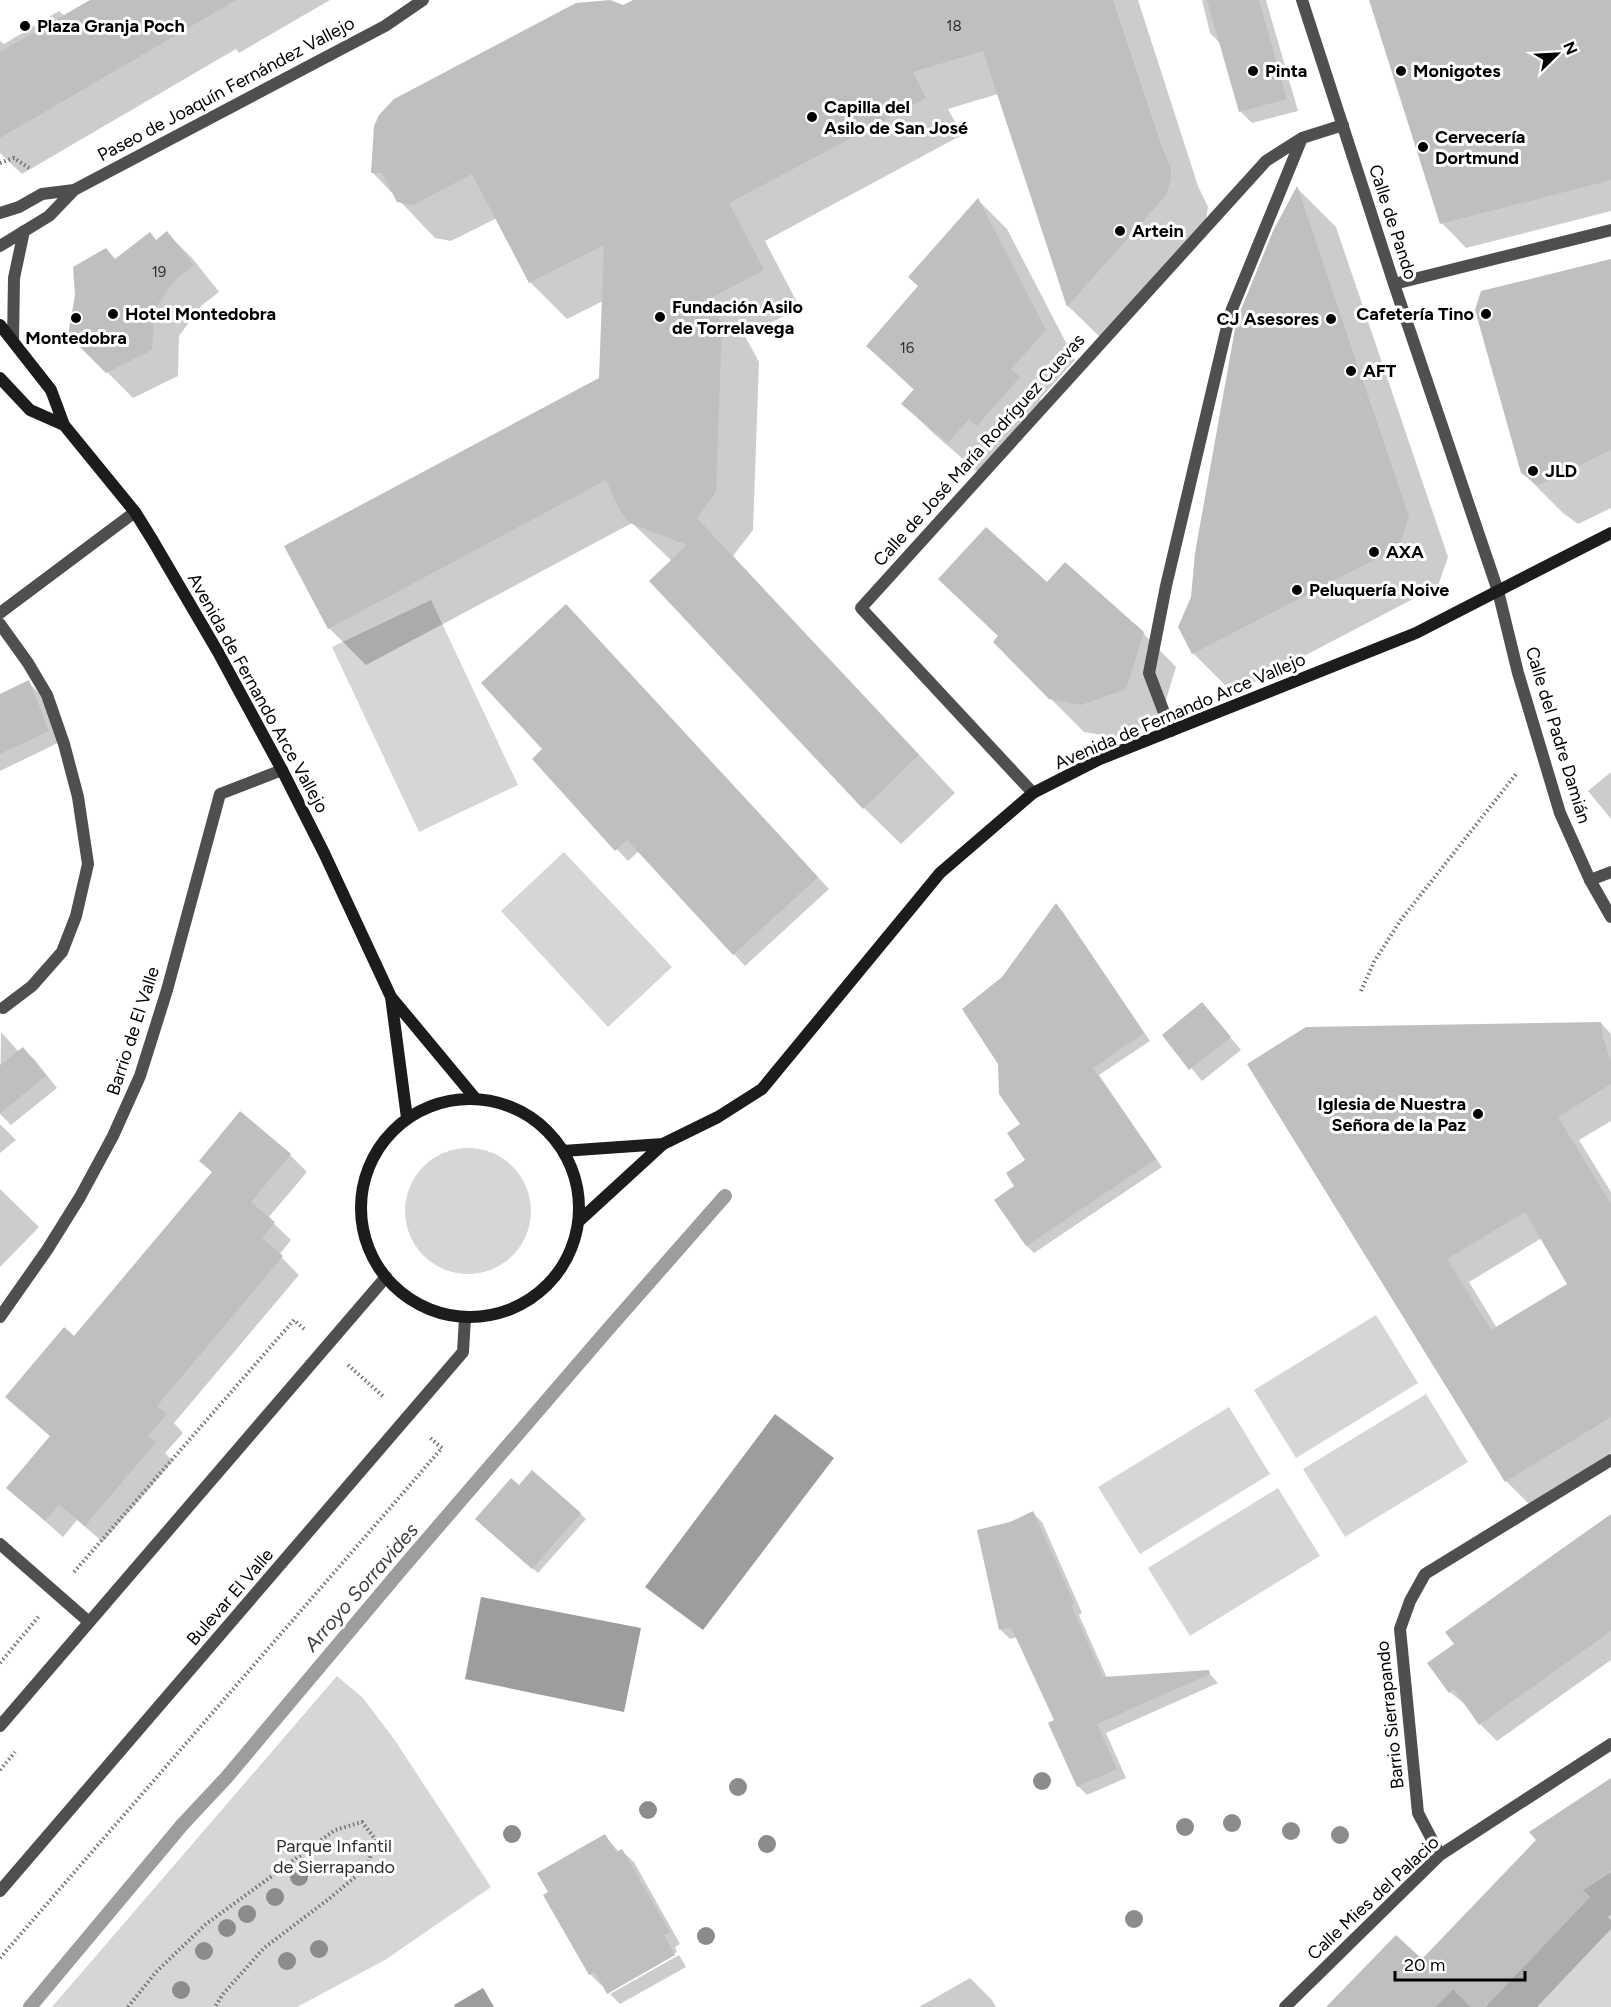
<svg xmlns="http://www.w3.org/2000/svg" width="1611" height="2007" font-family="Figtree,sans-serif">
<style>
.green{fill:#d6d6d6}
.water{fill:#9d9d9d}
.shadow{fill:#0003;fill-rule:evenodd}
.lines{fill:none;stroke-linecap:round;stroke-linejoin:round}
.stream{stroke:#9d9d9d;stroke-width:14}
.building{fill:#bfbfbf;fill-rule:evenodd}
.path{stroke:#717171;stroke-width:4;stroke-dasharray:1.5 3;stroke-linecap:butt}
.lane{stroke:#4f4f4f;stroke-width:12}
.street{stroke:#4f4f4f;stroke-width:12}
.secondary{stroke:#1c1c1c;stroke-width:12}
.tree{fill:#8c8c8c}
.poi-dot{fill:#000;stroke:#fff;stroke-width:2}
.labels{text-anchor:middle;stroke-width:6;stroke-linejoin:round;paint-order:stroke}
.number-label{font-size:15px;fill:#303030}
.poi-label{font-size:18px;font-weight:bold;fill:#000;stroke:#fff;text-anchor:start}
.street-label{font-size:18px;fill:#000;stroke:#fff}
.park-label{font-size:18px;fill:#2d2d2d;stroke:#fff}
.water-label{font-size:20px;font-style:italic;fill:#3e3e3e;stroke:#fff}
</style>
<rect width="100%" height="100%" fill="#fff"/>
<path class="green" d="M431,600L518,785L419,832L332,647Z
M564,852L672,967L608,1027L501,911Z
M405 1211a63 63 0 1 1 126 0a63 63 0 1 1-126 0Z
M1376,1315L1418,1383L1296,1458L1254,1390Z
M1426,1394L1468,1462L1345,1537L1303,1469Z
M1229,1407L1270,1474L1140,1554L1098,1487Z
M1278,1488L1320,1556L1190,1636L1148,1568Z
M337,1676L363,1698L394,1739L491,1887L385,1960L297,2007H52Z
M1611,1872V2007H1485L1590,1897L1583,1890Z
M1453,1989L1471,2007H1435Z"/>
<path class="water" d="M775,1414L834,1458L703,1630L645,1587Z
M481,1597L641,1628L624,1712L465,1679Z
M483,1988L494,2007H455L454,2005Z"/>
<path class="shadow" d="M93,0H330L239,53L236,49L22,174L0,153V41L4,44L59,11L65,16Z
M639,0H1138L1198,186L1208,207L1205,227L1105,342L1068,306L998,94L948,109L962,135L765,241L800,308L745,336L759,362L753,530L733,556L955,793L901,844L864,808L672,561L632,523L366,665L329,628L601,379L603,301L567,319L530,282L497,218L451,241L435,238L372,172L630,10Z
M1202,0H1266L1298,111L1252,123L1241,112L1221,44L1210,33Z
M1371,0H1611V211L1466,248L1442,223Z
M1297,188L1336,227L1448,557L1438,586L1233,693L1193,653V597Z
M978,200L1007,229L1075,360L1040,399L1049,408L978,472L933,433L903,404L914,390L868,346L919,286Z
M167,233L193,259L219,292L202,305L179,336L178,376L133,398L69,334L106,250L116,260L150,234L157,241Z
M1611,261V508L1578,524L1563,513L1522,472Z
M1047,584L1143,633L1176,667L1159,723L1115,737L1084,732L1050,698Z
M578,618L829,889L745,966L639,851L628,861L534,759L544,749Z
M28,682L40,694L60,742L0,771V695Z
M1611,772V819L1588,791Z
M1056,905L1063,912L1150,1041L1099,1075L1162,1167L1034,1253L1027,1246L996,1200L1016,1186L1028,1160L1003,978Z
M1202,1004L1241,1050L1202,1081L1164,1035Z
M1601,1023L1611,1034V1121L1579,1140L1611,1192V1453L1529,1504L1506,1481L1249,1064ZM1542,1238L1569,1284L1497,1328L1469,1282Z
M1,1032L19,1052L23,1049L35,1060L57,1088L11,1125L0,1114Z
M0,1124L16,1140L0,1153Z
M290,1155L307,1172L268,1218L291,1240L279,1255L299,1275L174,1423L183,1433L165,1453L173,1461L103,1542L77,1520L63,1537L8,1488L51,1437L7,1397Z
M0,1189L39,1227L0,1267Z
M532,1472L586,1519L538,1573L482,1525Z
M1033,1513L1042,1522L1082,1613L1079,1615L1107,1678L1208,1672L1218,1683L1106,1733L1126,1778L1087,1795L1078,1786L1056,1721L1017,1637L1010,1639L1000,1629L1010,1524Z
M1611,1516V1660L1497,1741L1480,1724L1469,1708L1450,1692L1456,1644Z
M1611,1780V1915L1608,1917L1611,1920V1929L1537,2007H1328L1422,1961Z
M605,1836L619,1852L622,1851L634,1862L680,1944L675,1947L677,1952L610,1991V1994L604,1985L602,1986L590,1974Z
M679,1955L686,1967L620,2004L610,1994Z
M970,1978L992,2000L996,2007H919Z"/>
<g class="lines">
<path class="stream" d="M30,2007L182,1825L226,1778L405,1565L610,1327L725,1196"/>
</g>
<path class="building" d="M90,0H236L0,138V52Z
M610,0L623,5L633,0H1113L1162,147L1171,169V179L1166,195L1067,307L983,51L913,72L926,98L729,203L764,270L709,299L722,323L716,492L697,518L919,755L863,809L649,581L687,545L630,523L620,511L606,480L328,629L284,546L599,378L604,245L529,283L472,174L413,205L397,202L382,173H371L374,126L379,115L394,99L576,3Z
M1207,0H1259L1287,99L1239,112Z
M1369,0H1611V180L1440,224Z
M1297,186L1409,517L1399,547L1192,654L1178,627L1191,597L1195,553L1235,329L1238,317L1273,231Z
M978,198L1046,330L1011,369L1020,377L977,426L969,419L948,443L901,404L914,389L866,346L918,286L908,277Z
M167,231L194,265L176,279L154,310L152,350L106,373L68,335L75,295L73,267L106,248L115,259L150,232L156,240Z
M1611,259V450L1538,485L1521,473L1475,310L1481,291Z
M986,527L1047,582L1065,562L1144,632L1126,689L1081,705L1049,699L993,642L998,636L938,579Z
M566,604L818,877L733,955L627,840L615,851L532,759L542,749L481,683Z
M29,680L49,731L0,754V694Z
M1056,903L1144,1033L1093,1068L1156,1159L1026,1246L994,1200L1014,1186L1006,1173L1025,1160L1007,1133L1020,1124L999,1094L998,1064L962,1009L1002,977Z
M1202,1002L1231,1037L1189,1070L1162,1035Z
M1601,1022L1603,1037L1611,1062V1084L1558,1117L1611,1204V1417L1505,1482L1247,1064L1306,1027ZM1525,1212L1567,1284L1491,1330L1447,1259Z
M23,1047L46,1076L0,1113V1065Z
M240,1111L291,1154L251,1202L275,1222L262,1238L283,1256L157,1406L167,1414L148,1436L156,1442L85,1526L59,1504L45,1521L6,1488L50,1436L5,1397L64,1327L74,1336L212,1172L199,1161Z
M532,1470L581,1513L532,1569L475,1519L511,1478L519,1485Z
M1033,1511L1074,1603L1071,1605L1103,1677L1209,1670L1210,1674L1097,1724L1117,1769L1077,1787L1048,1723L1054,1720L1011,1627L999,1630L977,1530L1010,1522Z
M1611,1514V1631L1479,1725L1454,1689L1449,1693L1427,1663L1454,1644L1445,1632Z
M1611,1778V1871L1583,1890L1590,1897L1484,2007H1471L1453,1989L1435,2007H1326L1396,1935L1422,1959L1536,1840L1529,1832Z
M605,1834L616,1852L622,1849L670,1932L664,1935L675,1955L607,1994L595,1972L589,1975L543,1895L548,1892L537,1873Z"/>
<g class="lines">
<path class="path" d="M0,163L14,158L29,168
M1361,991L1374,962L1400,921L1517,773
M348,1365L385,1398
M74,1572L294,1320L305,1330
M0,1663L40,1615
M0,1770L15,1752
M0,1958L442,1448L429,1437
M128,2007L156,1972L206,1924L335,1830L362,1822L376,1840L367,1867L330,1898L264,1948L223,1994L215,2007"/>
<path class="lane" d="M0,624L28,663L47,695L64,744L78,797L88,864L76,916L62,952L32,986L3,1008
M1590,880L1611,872"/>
<path class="street" d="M1302,0L1394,284L1498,591L1518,673L1560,813L1590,880L1611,917
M0,213L19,207L42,194L74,190
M0,246L49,216L74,190L385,26L423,0
M1394,284L1611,230
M13,341L14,278L24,231
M0,613L135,512
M1171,731L1149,673L1166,586L1230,314L1302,138
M1033,793L861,608L1266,161L1302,138L1343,125
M0,1317L47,1250L80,1197L113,1136L140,1076L167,990L220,794L282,770
M0,1544L89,1622
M0,1726L386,1277
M1440,1855L1418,1813L1400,1629L1410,1601L1425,1574L1611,1460
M0,1891L463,1352L465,1318
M1285,2007L1440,1855L1611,1744"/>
<path class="secondary" d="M0,325L51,390L64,425L135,512L153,541L218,652L282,770L324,853L391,997L475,1098
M0,378L30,410L64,425
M391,997L407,1118
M361 1208a109 109 0 1 1 218 0a109 109 0 1 1-218 0Z
M563,1151L663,1144
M579,1221L663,1144L718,1117L762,1089L940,873L1033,793L1100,759L1416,633L1611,533"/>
</g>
<g class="tree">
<circle cx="1042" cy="1781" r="9"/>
<circle cx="738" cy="1787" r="9"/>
<circle cx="648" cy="1810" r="9"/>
<circle cx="1232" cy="1823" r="9"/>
<circle cx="1185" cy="1827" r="9"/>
<circle cx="1291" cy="1831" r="9"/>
<circle cx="512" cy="1834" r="9"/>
<circle cx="1340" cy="1835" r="9"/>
<circle cx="767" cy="1844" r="9"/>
<circle cx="299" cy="1877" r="9"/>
<circle cx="275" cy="1897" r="9"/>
<circle cx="247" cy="1914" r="9"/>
<circle cx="1134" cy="1919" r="9"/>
<circle cx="227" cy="1928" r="9"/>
<circle cx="706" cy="1936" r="9"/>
<circle cx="319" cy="1949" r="9"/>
<circle cx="204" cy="1951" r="9"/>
<circle cx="287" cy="1961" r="9"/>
<circle cx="181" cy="1990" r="9"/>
</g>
<g class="poi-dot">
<circle cx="25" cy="26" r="6"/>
<circle cx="1253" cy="71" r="6"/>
<circle cx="1401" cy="71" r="6"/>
<circle cx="812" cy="117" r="6"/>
<circle cx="1423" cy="147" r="6"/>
<circle cx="1120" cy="231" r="6"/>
<circle cx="113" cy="314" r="6"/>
<circle cx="1486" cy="314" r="6"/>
<circle cx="660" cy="317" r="6"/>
<circle cx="76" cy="318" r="6"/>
<circle cx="1331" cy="319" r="6"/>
<circle cx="1351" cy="371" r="6"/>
<circle cx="1533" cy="471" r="6"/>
<circle cx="1374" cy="552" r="6"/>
<circle cx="1297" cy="590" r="6"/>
<circle cx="1478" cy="1114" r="6"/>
</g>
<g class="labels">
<g class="number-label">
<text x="954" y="31">18</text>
<text x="159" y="277">19</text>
<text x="907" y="353">16</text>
</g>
<g class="poi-label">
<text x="37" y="32">Plaza Granja Poch</text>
<text x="1265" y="77">Pinta</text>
<text x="1413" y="77">Monigotes</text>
<text x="824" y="113">Capilla del<tspan x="824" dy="21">Asilo de San José</tspan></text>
<text x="1435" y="143">Cervecería<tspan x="1435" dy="21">Dortmund</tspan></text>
<text x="1132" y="237">Artein</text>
<text x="672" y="313">Fundación Asilo<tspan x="672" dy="21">de Torrelavega</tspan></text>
<text x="125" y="320">Hotel Montedobra</text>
<text x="1474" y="320" text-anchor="end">Cafetería Tino</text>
<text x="1319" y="325" text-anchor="end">CJ Asesores</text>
<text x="76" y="344" text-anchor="middle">Montedobra</text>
<text x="1363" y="377">AFT</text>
<text x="1545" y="477">JLD</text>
<text x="1386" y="558">AXA</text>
<text x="1309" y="596">Peluquería Noive</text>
<text x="1466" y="1110" text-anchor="end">Iglesia de Nuestra<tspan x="1466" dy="21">Señora de la Paz</tspan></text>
</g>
<g class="street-label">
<text transform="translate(226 89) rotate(-28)" y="6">Paseo de Joaquín Fernández Vallejo</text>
<text transform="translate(1393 222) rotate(72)" y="6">Calle de Pando</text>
<text transform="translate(979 450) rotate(-48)" y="6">Calle de José María Rodríguez Cuevas</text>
<text transform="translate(258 693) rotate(61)" y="6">Avenida de Fernando Arce Vallejo</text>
<text transform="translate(1180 711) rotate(-23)" y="6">Avenida de Fernando Arce Vallejo</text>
<text transform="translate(1558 735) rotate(73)" y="6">Calle del Padre Damián</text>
<text transform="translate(133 1031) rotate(-72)" y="6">Barrio de El Valle</text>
<text transform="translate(230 1597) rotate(-49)" y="6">Bulevar El Valle</text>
<text transform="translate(1390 1715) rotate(-96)" y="6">Barrio Sierrapando</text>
<text transform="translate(1373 1898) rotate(-43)" y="6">Calle Mies del Palacio</text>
</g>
<g class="park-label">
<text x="334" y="1852">Parque Infantil<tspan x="334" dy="21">de Sierrapando</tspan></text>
</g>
<g class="water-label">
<text transform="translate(361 1587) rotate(-49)" y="7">Arroyo Sorravides</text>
</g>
</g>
<g transform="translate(1557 54) rotate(66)" stroke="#ffffff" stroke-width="4.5" paint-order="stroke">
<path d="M0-4.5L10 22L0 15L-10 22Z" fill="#000000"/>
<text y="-9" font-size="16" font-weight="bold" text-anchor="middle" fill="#000000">N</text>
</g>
<path d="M1395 1971v9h130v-9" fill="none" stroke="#000000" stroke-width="3"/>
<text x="1404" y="1971" font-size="18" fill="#000000" stroke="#ffffff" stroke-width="4.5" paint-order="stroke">20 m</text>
</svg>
